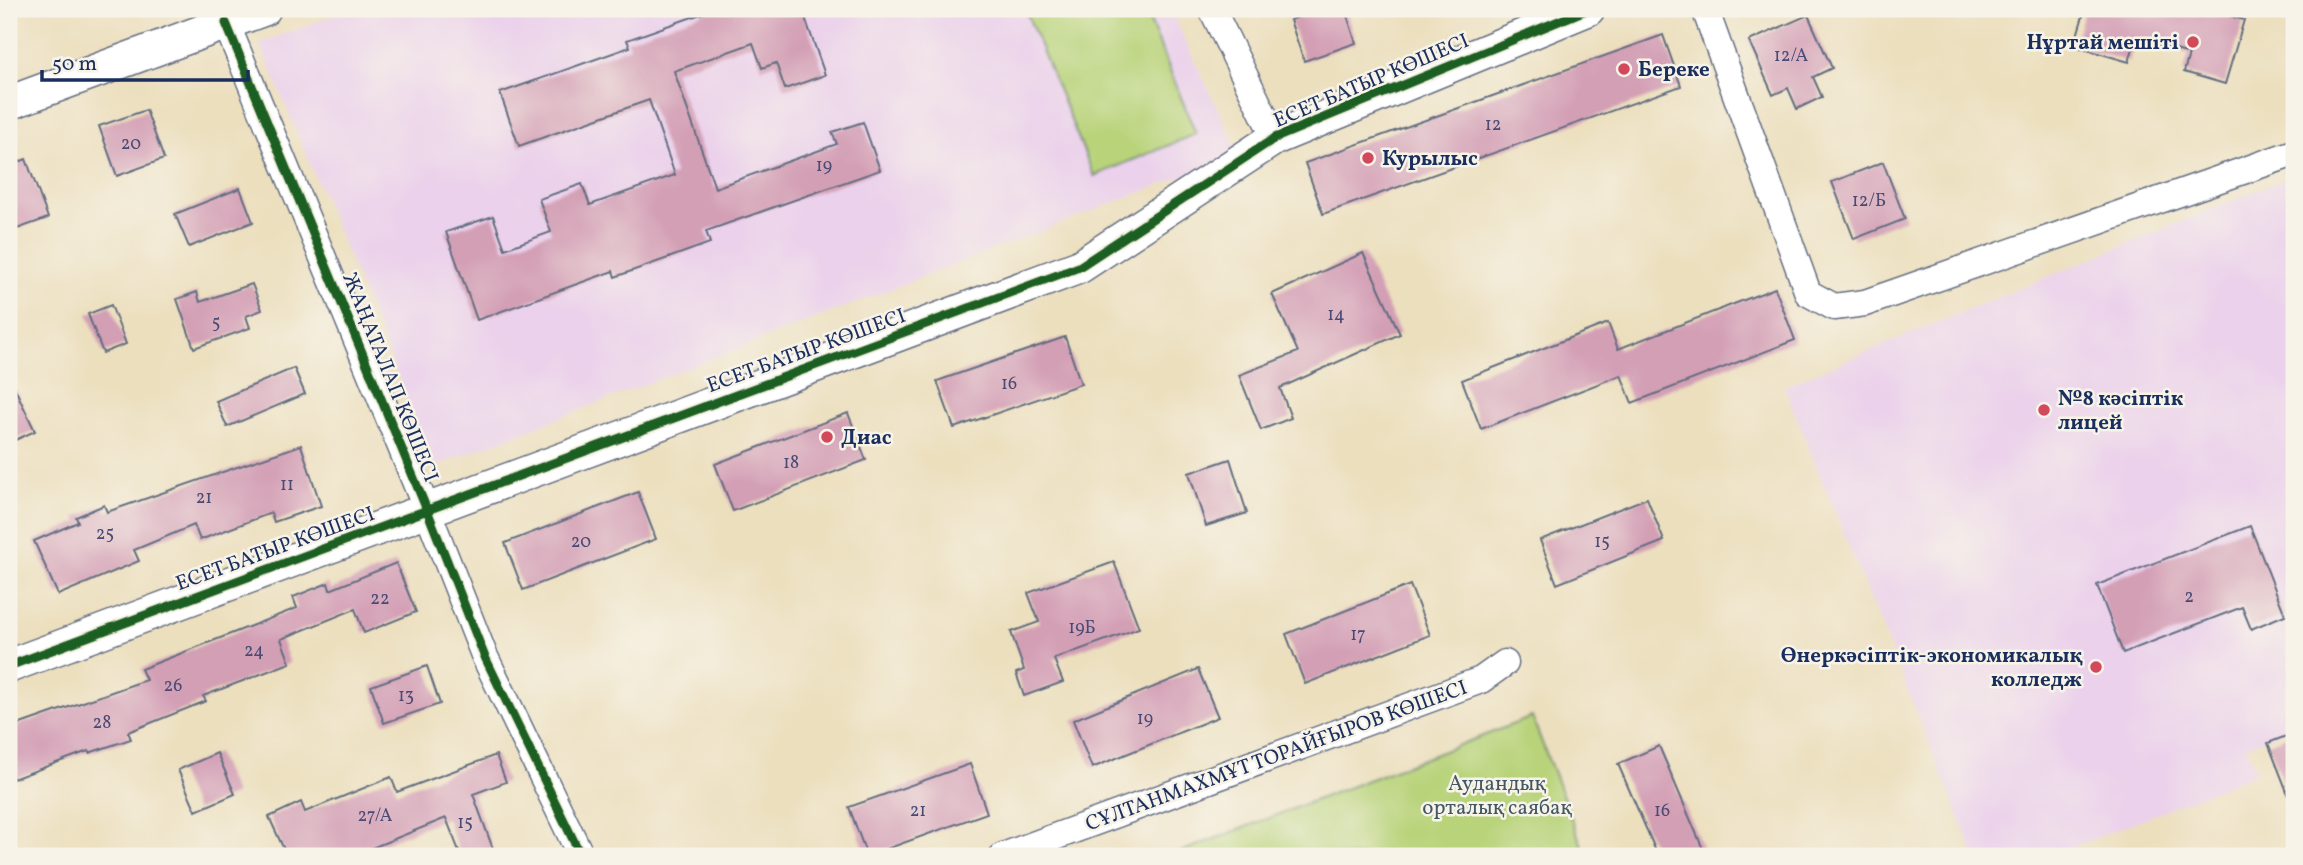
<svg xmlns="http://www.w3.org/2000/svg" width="2303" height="865" font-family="Vollkorn,serif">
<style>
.built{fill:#ebd1eb}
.green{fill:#b8d379;stroke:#6a816c;stroke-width:2}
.building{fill:#d39fb5}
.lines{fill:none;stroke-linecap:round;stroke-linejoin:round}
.minor-casing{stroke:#646d80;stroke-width:29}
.tertiary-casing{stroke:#646d80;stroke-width:36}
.minor{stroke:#fff;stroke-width:26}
.tertiary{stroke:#fff;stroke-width:33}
.cycleway-casing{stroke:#f7f3e8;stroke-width:13}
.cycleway{stroke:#1b5e20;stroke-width:9}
.poi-dot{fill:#d1495b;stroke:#f7f3e8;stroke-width:2.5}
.labels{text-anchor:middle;stroke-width:5;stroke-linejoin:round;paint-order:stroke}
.number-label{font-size:18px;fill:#494b74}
.poi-label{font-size:21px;font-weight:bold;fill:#1b2f5e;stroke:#f7f3e8;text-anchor:start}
.street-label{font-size:21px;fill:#1b2f5e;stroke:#f7f3e8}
.park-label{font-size:21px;fill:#425865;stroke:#f7f3e8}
</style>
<rect width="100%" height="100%" fill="#f7f3e8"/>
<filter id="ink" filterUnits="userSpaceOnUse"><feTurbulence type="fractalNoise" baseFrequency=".0143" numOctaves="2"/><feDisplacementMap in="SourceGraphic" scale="14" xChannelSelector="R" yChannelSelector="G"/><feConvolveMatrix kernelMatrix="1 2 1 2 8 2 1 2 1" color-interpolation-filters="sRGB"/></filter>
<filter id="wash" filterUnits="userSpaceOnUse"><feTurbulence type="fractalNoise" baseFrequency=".00686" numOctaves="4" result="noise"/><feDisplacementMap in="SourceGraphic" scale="28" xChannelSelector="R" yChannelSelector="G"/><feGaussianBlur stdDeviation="1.57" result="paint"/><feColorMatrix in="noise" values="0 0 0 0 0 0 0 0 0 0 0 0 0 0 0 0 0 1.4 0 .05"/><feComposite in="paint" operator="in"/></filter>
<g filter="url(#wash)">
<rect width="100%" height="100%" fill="#ecdfbe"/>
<path class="built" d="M352,9H1170L1239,154L435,466L260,43Z
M2294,175V726L2246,746L2256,773L2051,856H1975L1784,386Z"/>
<path class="green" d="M1025,9H1145L1196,134L1094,176Z
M1532,717L1586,856H1170Z"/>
<g id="blocks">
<path class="building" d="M715,9H802L825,75L785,89L776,63L762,68L753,43L674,71L715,188L837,144L832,132L863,122L880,170L706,231L710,243L615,277L613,271L477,320L446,232L493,216L505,249L551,232L539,199L582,184L590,205L675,175L649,100L519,146L500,93L630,47L627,40Z
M1322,9H1345L1356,43L1304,61L1290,20Z
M2085,9H2206L2244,20L2225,84L2184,72L2189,54L2136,38L2129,62L2074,46Z
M1808,15L1832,68L1813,77L1822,97L1797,109L1788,88L1773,95L1749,41Z
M1663,35L1681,86L1323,214L1305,163Z
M146,110L164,159L117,176L99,126Z
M26,159L48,218L17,229L9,207V166Z
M1883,162L1905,219L1854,239L1832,182Z
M240,188L253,222L189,247L175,214Z
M1363,253L1400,334L1280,388L1291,418L1261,430L1239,375L1298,352L1272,294Z
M252,284L262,310L246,316L250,328L194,348L177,299L197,292L200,302Z
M1775,288L1795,340L1632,403L1621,375L1481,429L1462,380L1608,323L1618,349Z
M111,305L126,344L103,353L88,314Z
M1065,337L1081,384L954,428L937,381Z
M294,368L305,394L227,427L216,401Z
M9,376L35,431L9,443Z
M848,413L866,460L733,511L715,464Z
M301,445L321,506L274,522L271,513L200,540L194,525L134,550L139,561L58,595L34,541L78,522L76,517L104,505L107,512Z
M1230,459L1247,513L1206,526L1189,473Z
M638,492L656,539L523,590L505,543Z
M1647,498L1664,541L1557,584L1540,540Z
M2250,526L2285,615L2251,629L2242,607L2123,653L2097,585Z
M1114,562L1139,628L1054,659L1063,682L1024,696L1016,673L1024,670L1011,632L1039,622L1028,593Z
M396,563L416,612L364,633L355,609L281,639L290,663L203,696L206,701L128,732L131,739L89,753L88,751L13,779L9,767V728L146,680L141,669L297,608L293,597L328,583L330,590Z
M1410,585L1430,635L1305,684L1286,634Z
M427,666L440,704L384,723L371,686Z
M1198,669L1218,717L1092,768L1073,720Z
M2294,733V807H2293L2268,743Z
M1659,746L1706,856H1658L1618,764Z
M217,753L235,794L196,811L178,770Z
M496,755L506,782L473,794L493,849L475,856H461L446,818L352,856H287L269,817L301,802L305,812L391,777L397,792Z
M970,764L987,813L867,856L849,807Z"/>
</g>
</g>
<g filter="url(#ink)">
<use href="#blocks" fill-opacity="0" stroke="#646d80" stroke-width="2"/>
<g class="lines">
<defs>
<path id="minor" d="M1212,9L1275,138
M1705,9L1808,293L1834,307L1865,303L2294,153
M226,23L427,510L484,655L581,856
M1003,856L1481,680L1505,663"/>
<path id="tertiary" d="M9,103L264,9
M9,666L1079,267L1275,138L1588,9"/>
</defs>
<use href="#minor" class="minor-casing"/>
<use href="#tertiary" class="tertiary-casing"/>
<use href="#minor" class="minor"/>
<use href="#tertiary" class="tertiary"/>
<defs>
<path id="cycleway" d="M226,23L427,510L484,655L581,856
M9,666L1079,267L1275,138L1588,9"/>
</defs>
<use href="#cycleway" class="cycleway-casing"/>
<use href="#cycleway" class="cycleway"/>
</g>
</g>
<g class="poi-dot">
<circle cx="2193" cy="42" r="7"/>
<circle cx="1624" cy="69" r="7"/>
<circle cx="1368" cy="158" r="7"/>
<circle cx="2044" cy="410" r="7"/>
<circle cx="827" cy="437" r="7"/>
<circle cx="2096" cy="667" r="7"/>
</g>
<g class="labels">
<g class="number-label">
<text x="1791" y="61">12/А</text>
<text x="1493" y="130">12</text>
<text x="131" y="149">20</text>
<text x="824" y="171">19</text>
<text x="1869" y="206">12/Б</text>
<text x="1336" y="320">14</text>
<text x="216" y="328">5</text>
<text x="1009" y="389">16</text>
<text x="791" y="468">18</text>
<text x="287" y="490">11</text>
<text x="204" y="503">21</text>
<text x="105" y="539">25</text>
<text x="581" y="547">20</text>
<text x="1602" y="547">15</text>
<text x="2189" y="602">2</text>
<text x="380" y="604">22</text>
<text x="1082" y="633">19Б</text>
<text x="1358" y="640">17</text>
<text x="254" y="656">24</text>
<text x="173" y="691">26</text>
<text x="406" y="701">13</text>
<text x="1145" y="724">19</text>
<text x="102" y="728">28</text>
<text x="918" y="816">21</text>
<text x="1662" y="816">16</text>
<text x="375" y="821">27/А</text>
<text x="465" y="828">15</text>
</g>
<g class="poi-label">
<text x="2179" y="49" text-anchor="end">Нұртай мешіті</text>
<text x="1638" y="76">Береке</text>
<text x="1382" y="165">Курылыс</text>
<text x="2058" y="405">№8 кәсіптік<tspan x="2058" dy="24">лицей</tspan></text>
<text x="841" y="444">Диас</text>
<text x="2082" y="662" text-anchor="end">Өнеркәсіптік-экономикалық<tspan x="2082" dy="24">колледж</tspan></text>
</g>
<g class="street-label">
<text transform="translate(1371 80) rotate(-23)" y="7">ЕСЕТ БАТЫР КӨШЕСІ</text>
<text transform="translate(806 350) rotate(-20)" y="7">ЕСЕТ БАТЫР КӨШЕСІ</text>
<text transform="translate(391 377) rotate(68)" y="7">ЖАҢАТАЛАП КӨШЕСІ</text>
<text transform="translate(275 548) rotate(-20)" y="7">ЕСЕТ БАТЫР КӨШЕСІ</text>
<text transform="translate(1276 755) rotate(-20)" y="7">СҰЛТАНМАХМҰТ ТОРАЙҒЫРОВ КӨШЕСІ</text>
</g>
<g class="park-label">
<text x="1497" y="790">Аудандық<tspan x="1497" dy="24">орталық саябақ</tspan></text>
</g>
</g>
<rect width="2303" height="865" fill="none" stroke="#f7f3e8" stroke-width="35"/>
<path d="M42 70v10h206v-10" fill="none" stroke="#1b2f5e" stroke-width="3.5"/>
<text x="52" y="70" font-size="21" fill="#1b2f5e" stroke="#f7f3e8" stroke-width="5" paint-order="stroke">50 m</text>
</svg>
